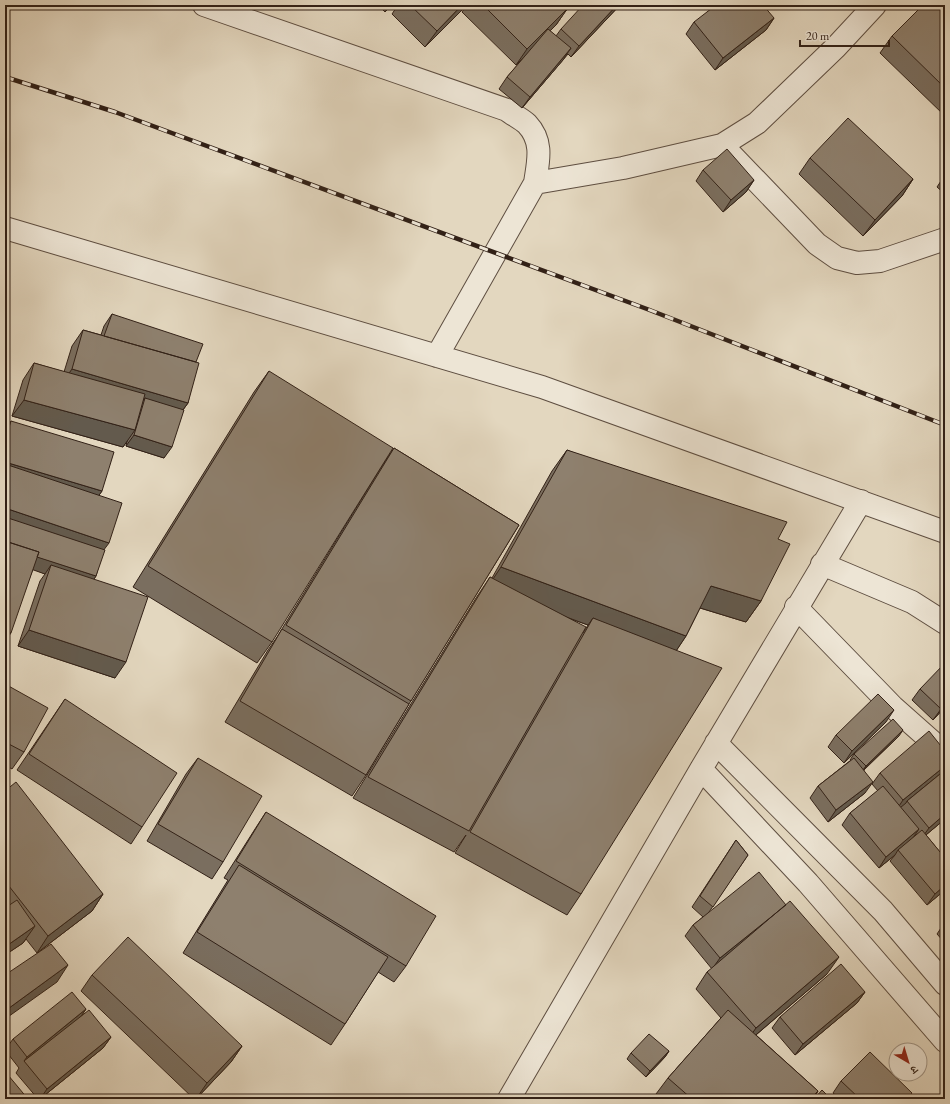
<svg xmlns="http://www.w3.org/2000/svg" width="950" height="1104" font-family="'EB Garamond','Noto Serif Devanagari',serif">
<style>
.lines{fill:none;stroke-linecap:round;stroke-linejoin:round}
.minor-casing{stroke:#5e4e41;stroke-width:24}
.minor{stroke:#ede5d5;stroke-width:22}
.rail-casing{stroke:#322117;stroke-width:4.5}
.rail{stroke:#ede5d5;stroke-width:3;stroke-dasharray:9;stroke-linecap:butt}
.wall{fill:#7a6e5f;stroke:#322117;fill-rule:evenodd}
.shaded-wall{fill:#635a4d;stroke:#322117}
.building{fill:#8e806e;stroke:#322117}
</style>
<rect width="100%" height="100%" fill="#e3d7bf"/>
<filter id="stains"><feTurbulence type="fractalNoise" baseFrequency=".005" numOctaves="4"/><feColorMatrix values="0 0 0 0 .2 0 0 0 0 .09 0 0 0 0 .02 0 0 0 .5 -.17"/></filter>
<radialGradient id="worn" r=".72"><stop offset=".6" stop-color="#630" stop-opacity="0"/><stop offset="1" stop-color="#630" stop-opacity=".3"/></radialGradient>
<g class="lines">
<defs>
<path id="minor" d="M204,5L507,110C513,115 522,119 527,124C544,142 538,162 535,183L437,356
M722,145L817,244L837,258L857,263L880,261L945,239
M535,183L623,168L722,145L757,123L836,47L875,5
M5,228L542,387L945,532
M822,564L912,602L945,623
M796,607L893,707L945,753
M716,743L883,911L945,984
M701,769L808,883L945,1041
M509,1099L701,769L861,501"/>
</defs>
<use href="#minor" class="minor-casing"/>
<use href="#minor" class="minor"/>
<defs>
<path id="rail" d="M5,77L115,112L647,309L945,425"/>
</defs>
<use href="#rail" class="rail-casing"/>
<use href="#rail" class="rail"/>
</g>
<path class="wall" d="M378,5H392L385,12Z
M398,5H467L425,47L392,14Z
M467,5H572L565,12L556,25L550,31L556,36L561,29L620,5L571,57L568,54L563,60L522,108L499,89L507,77L528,53L516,65L462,12Z
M945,5V116L880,53L892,36Z
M774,18L766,30L715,70L686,34L694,22Z
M810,158L913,179L902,196L863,236L799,174Z
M703,170L754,180L746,192L723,212L696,181Z
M945,175V194L937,187Z
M112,314L196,362L188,403L183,410L164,458L126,446L127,441L123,447L12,416L23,380L34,363L64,372L72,346L83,330L101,335L104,326Z
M269,371L272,642L257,663L133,587L254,392Z
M11,421L102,491L99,495L103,550L96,576L94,579L115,678L18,646L40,581L45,574L33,569L5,641V429Z
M394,448L519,525L409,704L366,775L352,796L225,722L268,650L277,637L380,469Z
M567,450L778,539L761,601L746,622L700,608L686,636L676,651L581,894L567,915L455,853L466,835L454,852L353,798L476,598L490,577L492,578L552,471ZM568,618L588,625L583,633Z
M5,684L24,752L12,769L5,765Z
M920,689L945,707L933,720L912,700Z
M65,699L142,827L131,844L17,770Z
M945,719V726L942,723Z
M886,722L844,763L828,747L836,735Z
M899,736L864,770L865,793L828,822L810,798L818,786L851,760H850L854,754Z
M945,751V819L926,835L944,857L945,855V890L927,905L890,861L895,855L879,868L842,825L850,813L878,791L872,784L880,773Z
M198,758L223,862L212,879L147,841L186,774Z
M5,791L103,894L92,911L37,953L26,939L23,943L5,955Z
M266,812L406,966L394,982L378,972L345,1024L331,1045L183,953L228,880L224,878L255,829Z
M736,840L748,855L709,912L827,974L756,1035L818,1091L813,1099H662L656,1094L668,1078L721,1018L696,989L707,972L712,969L685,936L693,925L703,917L692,907Z
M945,922V943L937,934Z
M92,975L242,1046L231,1062L196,1099H194L81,991Z
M865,992L857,1003L795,1055L772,1028L780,1017Z
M86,1009L82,1015L111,1037L103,1048L40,1099H38L16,1073L19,1068L5,1050L13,1039Z
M669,1051L665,1057L646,1077L627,1059L631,1053Z
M841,1081L908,1099H840L833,1093Z"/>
<path class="shaded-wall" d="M390,5H392L385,12Z
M462,5H467L425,47L437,31Z
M568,5H572L565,12L556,25L516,65L527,49Z
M617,5H620L571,57L579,46Z
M774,18L766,30L715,70L723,58Z
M571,48L563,60L522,108L530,97Z
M913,179L902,196L863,236L875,220Z
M754,180L746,192L723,212L731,200Z
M72,369L188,403L176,419L145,398L138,408L60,386Z
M24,400L135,430L123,447L12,416Z
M134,435L172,447L164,458L126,446Z
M5,462L102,491L90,508L5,482Z
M5,508L109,543L97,559L5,529Z
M5,546L96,576L88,588L51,565L45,574L5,560Z
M501,567L686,636L672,657L593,618L588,625L487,588Z
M711,586L761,601L746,622L697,607Z
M29,630L126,662L115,678L18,646Z
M5,631L11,633L5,641Z
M945,704V707L933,720L941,709Z
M894,710L886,722L844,763L852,751Z
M903,730L899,736L862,771L866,766Z
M945,766V770L907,801L906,803L895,812L903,800Z
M873,782L865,793L828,822L836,810Z
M945,814V819L921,839L929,828Z
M919,829L911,841L898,850L895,855L879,868L886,857Z
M945,885V890L927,905L935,894Z
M103,894L92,911L37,953L48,936Z
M786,905L712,969L720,958Z
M35,926L23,943L5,955V947Z
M839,957L827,974L744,1045L756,1028Z
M68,965L57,982L5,1019V1011Z
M865,992L857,1003L795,1055L803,1044Z
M86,1009L78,1021L24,1061L27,1057Z
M111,1037L103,1048L40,1099L47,1089Z
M242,1046L231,1062L196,1099L207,1083Z
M669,1051L665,1057L646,1077L650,1071Z
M818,1091L813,1099H810Z"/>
<path class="building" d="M410,5H462L437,31Z
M483,5H563L567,9L527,49Z
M563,5H568L566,8Z
M583,5H617L579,46L561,29Z
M716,5H763L774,18L723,58L694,22Z
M923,5H945V88L892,36Z
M548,29L571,48L530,97L507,77Z
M848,118L913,179L875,220L810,158Z
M727,149L754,180L731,200L703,170Z
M112,314L203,344L196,362L104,336Z
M83,330L199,363L188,403L72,369Z
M34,363L145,394L135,430L24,400Z
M269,371L393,448L272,642L148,566Z
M145,398L184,410L172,447L134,435Z
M11,421L114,452L102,491L5,462V440Z
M394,448L519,525L411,701L286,625Z
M567,450L787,522L778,539L790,544L761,601L711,586L686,636L501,567Z
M5,464L122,503L109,543L5,508Z
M5,517L105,550L96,576L37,557L39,552L5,541Z
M5,541L39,552L11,633L5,631Z
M51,565L148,597L126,662L29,630Z
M490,577L586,627L469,831L368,777Z
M593,618L722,668L581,894L470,832Z
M282,629L409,704L366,775L240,701Z
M945,663V704L941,709L920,689Z
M5,684L48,708L24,752L5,742Z
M878,694L894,710L852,751L836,735Z
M65,699L177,773L142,827L29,754Z
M893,719L903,730L866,766L854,754Z
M929,731L945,751V766L903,800L880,773Z
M198,758L262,796L223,862L158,824Z
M854,758L873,782L836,810L818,786Z
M945,770V814L929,828L907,801Z
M16,782L103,894L48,936L5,881V791Z
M883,786L919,829L886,857L850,813Z
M266,812L436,916L406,966L236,861Z
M922,830L945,858V885L935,894L898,850Z
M736,840L748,855L713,907L700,896Z
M239,865L388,957L345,1024L197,932Z
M759,872L786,905L720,958L693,925Z
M17,900L35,926L5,947V908Z
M790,901L839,957L756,1028L707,972Z
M128,937L242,1046L207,1083L92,975Z
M51,944L68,965L5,1011V975Z
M841,964L865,992L803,1044L780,1017Z
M72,992L86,1009L27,1057L13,1039Z
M89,1010L111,1037L47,1089L24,1061Z
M728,1010L818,1091L810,1099H692L668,1078Z
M649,1034L669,1051L650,1071L631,1053Z
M870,1052L912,1093L907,1099H860L841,1081Z
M8,1075L28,1099H5V1078Z
M822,1090L831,1099H814Z"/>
<rect width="950" height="1104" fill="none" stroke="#e3d7bf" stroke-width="20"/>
<rect x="6" y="6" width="938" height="1092" fill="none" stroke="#322117" stroke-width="2"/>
<rect x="10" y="10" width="930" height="1084" fill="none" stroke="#322117"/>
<g transform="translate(908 1062) rotate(142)"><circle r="19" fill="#ede5d5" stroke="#a29789"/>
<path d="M0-3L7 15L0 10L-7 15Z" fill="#8f2418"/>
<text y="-6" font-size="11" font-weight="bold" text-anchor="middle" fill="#322117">उ</text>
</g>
<path d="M800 40v6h89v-6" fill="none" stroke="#322117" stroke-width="2"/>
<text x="806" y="40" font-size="12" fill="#322117" stroke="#ede5d5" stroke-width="3" paint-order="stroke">20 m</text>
<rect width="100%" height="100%" filter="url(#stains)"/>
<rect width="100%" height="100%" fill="url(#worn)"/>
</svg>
